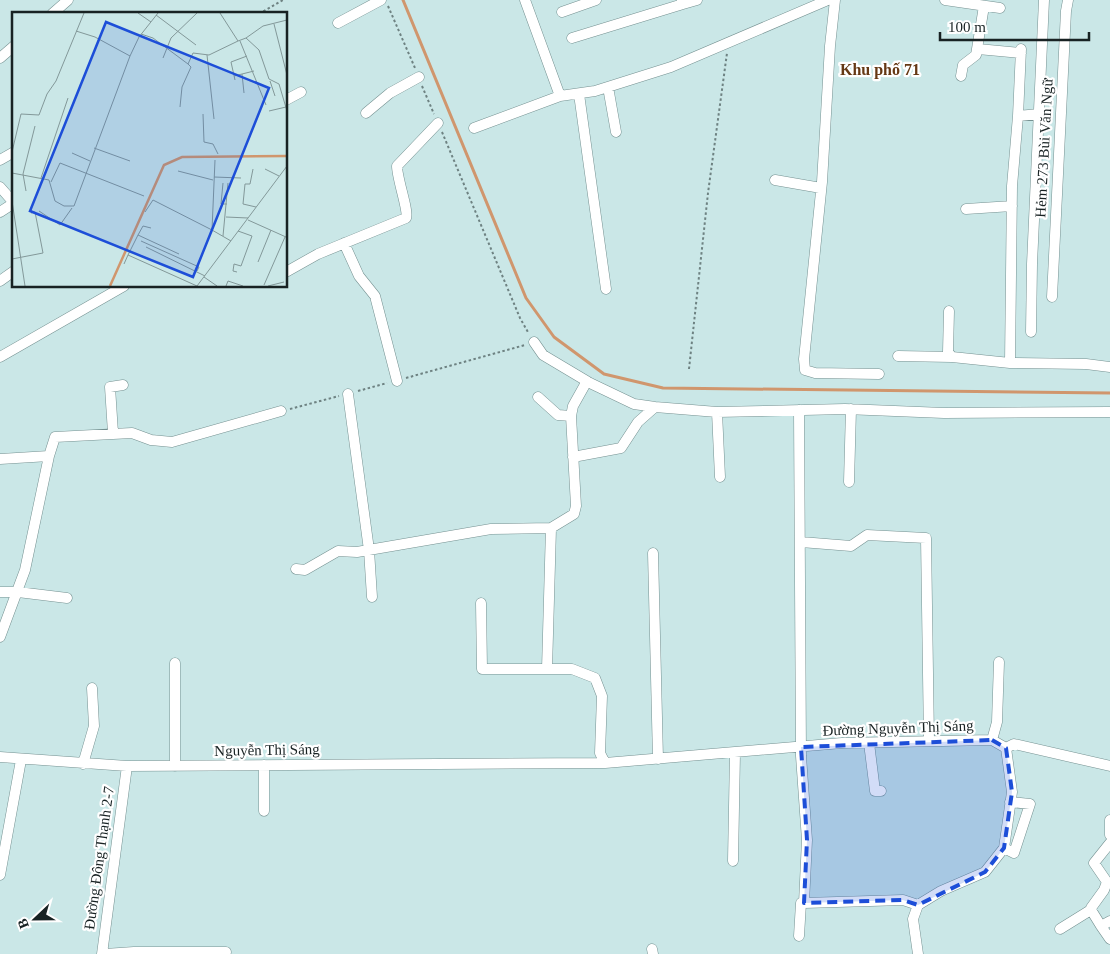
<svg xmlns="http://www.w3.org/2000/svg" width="1110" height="954" font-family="Georgia,serif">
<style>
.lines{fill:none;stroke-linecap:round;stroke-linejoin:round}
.stream{stroke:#d0966d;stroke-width:3}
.minor-casing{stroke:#759191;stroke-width:11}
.path{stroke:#6e8282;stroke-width:2;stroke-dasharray:2.5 2.5;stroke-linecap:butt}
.minor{stroke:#fff;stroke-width:10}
.marked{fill:#1d4ed8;fill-opacity:0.2;stroke:#1d4ed8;stroke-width:4;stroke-dasharray:10 6;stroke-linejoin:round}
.labels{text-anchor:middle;stroke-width:4.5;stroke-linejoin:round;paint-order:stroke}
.street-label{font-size:15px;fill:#182223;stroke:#fff}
.neighbourhood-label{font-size:16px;font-weight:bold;fill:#653814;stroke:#fff}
.inset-river{fill:none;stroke:#d0966d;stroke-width:2.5}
.inset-road{fill:none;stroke:#839899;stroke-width:1}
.view{fill:#1d4ed8;fill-opacity:0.15;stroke:#1d4ed8;stroke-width:2.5}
.inset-edge{fill:none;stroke:#182223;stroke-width:2.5}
</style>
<rect width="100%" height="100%" fill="#cae7e7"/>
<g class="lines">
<path class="stream" d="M403,0L526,298L554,337L604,374L663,388L1110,393"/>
<defs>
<path id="minor" d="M525,0L560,96
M835,0L830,46L822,182L804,359L805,370L815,373L879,374
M945,0L1000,8
M683,4L697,0
M562,12L596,0
M52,14L68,0
M338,23L381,0
M572,38L683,4L682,0
M978,49L1021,53
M1021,49L1018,116L1039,114
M0,58L14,46
M961,76L963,65L976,55L984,6
M608,87L616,132
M579,94L606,289
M286,100L301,92
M366,113L390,93L419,77
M474,128L560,96L595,91L671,67L828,0
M0,160L14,152
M775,180L821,188
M0,187L14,203
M966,209L1012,206
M0,212L14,203
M344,243L359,276L375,296L397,381
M286,272L318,254L406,218C409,211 397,179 397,166L438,123
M0,281L14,271
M1052,297L1066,11L1068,0
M949,311L948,352L952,357L1010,363L1012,186L1018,116
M1031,332L1032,264L1044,0
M534,342L543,355L590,383L634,404L655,407L717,412L845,409L944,413L1110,412
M898,356L952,357
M0,357L124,286
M1010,363L1086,364L1110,367
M348,394L369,550L372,597
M538,397L558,415L571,416
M799,410L801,756L807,840L804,903H801L799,936
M717,412L720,477
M113,433L110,387L123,385
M49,456L55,437L132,433L151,440L172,442L281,411
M573,457L621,448L638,422L655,407
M0,459L49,456L25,570L0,637
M849,482L851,409
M551,528L574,514L576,506L571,416L573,406L587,381
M801,542L851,546L867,535L926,538L929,741
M653,553L658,759
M296,569L305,570L338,551L357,552L491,529L551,528L547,669
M0,592H18L67,598
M481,603L482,669H572L595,678L602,696L600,753L605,763
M175,663V766
M992,740L997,722L999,662
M869,743L875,791H881
M1006,748L1014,744L1110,766
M0,757L127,766L605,763L842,743L992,740L1006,748L1012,792L1004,848L985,872L941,891L918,905L913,919L918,954
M83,764L94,726L92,688
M264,811V765
M1110,820V835
M1004,848L1014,853L1030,804L1010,802
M733,861L735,753
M0,875L21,760
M804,903L903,900L918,905
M1091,908L1104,890L1107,882L1094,863L1110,843
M1110,921L1101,926L1110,939
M1060,929L1089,911L1093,913L1101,926
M652,949L653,954
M102,954L127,766
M105,954L134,952H226"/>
</defs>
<use href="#minor" class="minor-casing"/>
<path class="path" d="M388,6L415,68
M259,14L283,0
M422,86L434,114
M442,132L520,318L529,334
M689,369L708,193L727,53
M406,378L525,345
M358,391L387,383
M290,409L339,396"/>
<use href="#minor" class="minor"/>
</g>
<path class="marked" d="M992,740L1006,748L1012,792L1004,848L985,872L918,905L903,900L804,903L807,840L801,747Z"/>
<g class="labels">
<g class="street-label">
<text transform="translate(1044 148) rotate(-87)" y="5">Hẻm 273 Bùi Văn Ngữ</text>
<text transform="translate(898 728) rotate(-2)" y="5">Đường Nguyễn Thị Sáng</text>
<text transform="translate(267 750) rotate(-1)" y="5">Nguyễn Thị Sáng</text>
<text transform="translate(99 858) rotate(-82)" y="5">Đường Đông Thạnh 2-7</text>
</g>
<g class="neighbourhood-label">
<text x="880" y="75">Khu phố 71</text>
</g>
</g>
<g transform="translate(12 12)">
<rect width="275" height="275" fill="#cae7e7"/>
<path class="inset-river" d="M98,274L152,153L170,145L275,144"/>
<path class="inset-road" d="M126,1L139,10M208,1L226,29L234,26L247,38L257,67L267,72L275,99M144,3L184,33M262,12L275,63M64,19L83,25L118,44M129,22L141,26L176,52L181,41L197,43L226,29M234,26L251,14L275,8M228,29L254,93M195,43L202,107M151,46L159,26L185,1M230,62L232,81M222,64L242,59M223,68L219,50L235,44M258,69L263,84M168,95L170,75L179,55L176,52M257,99L274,95M191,102L192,130L201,132L206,142M82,136L118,149M0,140L9,102L27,103L35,82L44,69L72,1M60,141L78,149M203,148L200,218L219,229M241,157L238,172H233L231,192L244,195M253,157L267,164M166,159L201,168M0,161L37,168L43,189L52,194H62L118,44L127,25L146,1M202,165L229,166M29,166L56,86M39,170L48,151L132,184M211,171L209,192H215M14,179L11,162L23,114M0,189L13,274M27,199L48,213L60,196M133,200L141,188L200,218M214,205L236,206M236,208L274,225M139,216L131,214L126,223L167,242M211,224L216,171M129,229L187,255L185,259M134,235L193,264M116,243L126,223M0,247L31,241L23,200L19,201M246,250L259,218M112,252L116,243L185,274M225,260L221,259L222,252L229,254L240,224L226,219M192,265L205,274M252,273L273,225M185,274L275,154M214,274L216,269L231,274M256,274L272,270"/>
<path class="view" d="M94,10L257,76L181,265L18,199Z"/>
<rect width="275" height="275" class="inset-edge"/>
</g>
<g transform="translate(35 919) rotate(248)" stroke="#ffffff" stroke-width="4" paint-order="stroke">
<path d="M0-4L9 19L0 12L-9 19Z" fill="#182223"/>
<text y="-8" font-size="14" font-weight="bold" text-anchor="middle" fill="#182223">B</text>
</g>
<path d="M940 32v8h149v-8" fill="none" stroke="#182223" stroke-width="2.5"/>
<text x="948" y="32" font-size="15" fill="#182223" stroke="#ffffff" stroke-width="4" paint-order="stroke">100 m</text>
</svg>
